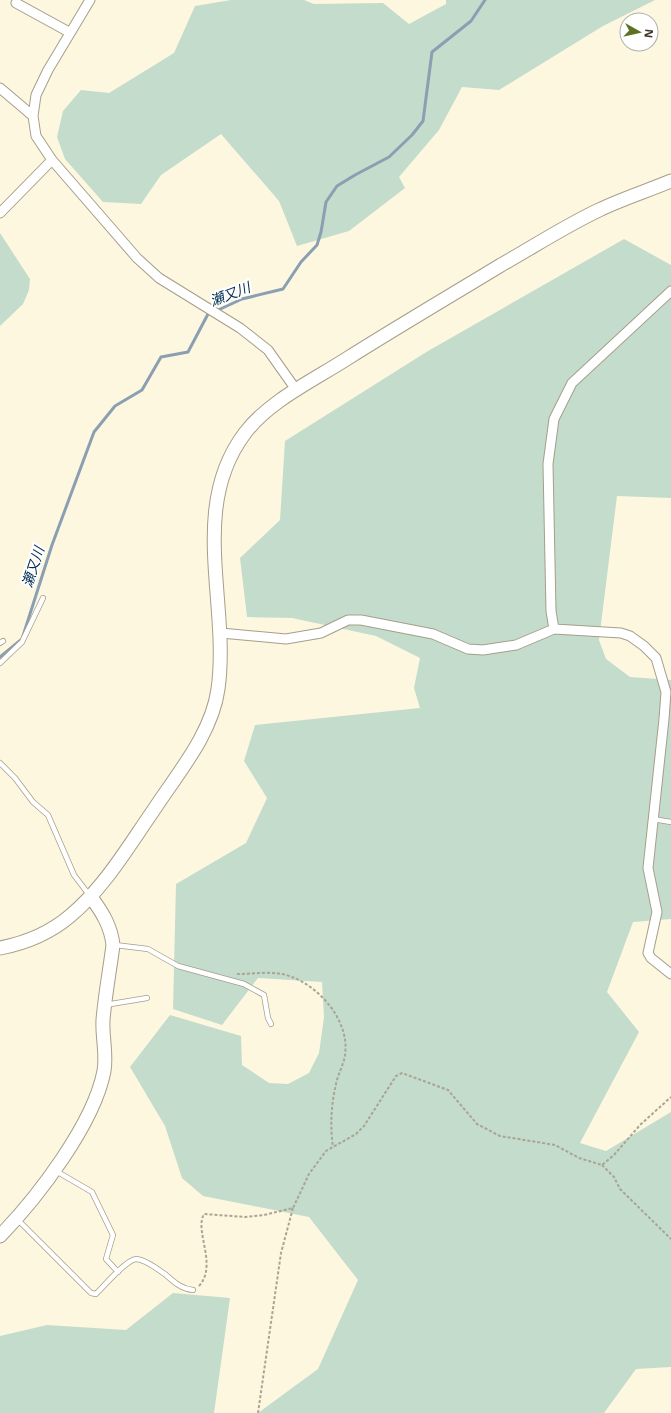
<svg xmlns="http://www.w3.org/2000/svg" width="671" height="1413" font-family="'Noto Sans','Noto Sans JP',sans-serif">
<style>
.green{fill:#c4dccc}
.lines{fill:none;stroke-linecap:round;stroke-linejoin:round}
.stream{stroke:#8b9fb2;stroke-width:3}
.lane-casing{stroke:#a59e8a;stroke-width:6}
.street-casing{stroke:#a59e8a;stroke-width:11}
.secondary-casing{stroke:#a59e8a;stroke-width:15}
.path{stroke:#a9a493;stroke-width:2;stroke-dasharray:3 2;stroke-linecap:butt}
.lane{stroke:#fff;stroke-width:4.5}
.street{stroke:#fff;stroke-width:9}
.secondary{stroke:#fff;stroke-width:13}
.labels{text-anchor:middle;stroke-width:4;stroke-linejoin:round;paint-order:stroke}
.water-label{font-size:14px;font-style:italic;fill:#002c51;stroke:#fff}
</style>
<rect width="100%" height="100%" fill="#fdf7e0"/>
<path class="green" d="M231,0H304L314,4L383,3L409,24L446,4V0H655L603,26L499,90L462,87L439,130L399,177L405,188L349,231L297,246L279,201L221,134L161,175L141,204L103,202L65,159L57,137L63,111L81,90L109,93L174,53L195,6Z
M0,233L30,279L29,290L23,304L0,326Z
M624,239L671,265V498L617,496L599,640L606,659L630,677L671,680V919L633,922L607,992L639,1032L580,1143L606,1151L671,1112V1367L636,1369L604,1413H258L318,1369L358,1280L309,1217L203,1196L182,1178L165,1126L130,1067L170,1015L241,1036L242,1065L269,1083L288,1084L309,1073L319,1053L324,1017L322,982L258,978L222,1025L173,1009L176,884L246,843L267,798L244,761L255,725L420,708L414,688L420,658L376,636L292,618L247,617L240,558L280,520L285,441L428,351Z
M173,1293L230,1298L214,1413H0V1336L47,1325L126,1330Z"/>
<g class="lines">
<path class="stream" d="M216,311L242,299L283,289L301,262L317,245L321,232L326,202L337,186L355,175L389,157L412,135L423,121L432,52L471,21L485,0
M0,657L22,639L52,545L94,432L115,406L142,390L161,357L188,352L208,314L211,313"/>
<defs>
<path id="lane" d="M0,643L3,641
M0,663L22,642L43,598
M0,763L15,778L33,802L48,815L74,875L90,896
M653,819L671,822
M115,945L148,949L178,966L244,984L264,995L268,1018L271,1024
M105,1005L147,998
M56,1171L92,1192L113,1235L106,1259L118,1272
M17,1219L91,1293L96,1294C104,1286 126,1260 136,1259C145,1259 159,1270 166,1275C175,1283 182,1289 193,1290"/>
<path id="street" d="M90,0L48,70L36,95L33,116L36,136L52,160L137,258L159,278L240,328L268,350L297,391
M16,3L69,32
M0,88L33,116
M0,213L52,160
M554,629L551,611L548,464L554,419L572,383L671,291
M221,633L286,639L321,633L348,620H361L433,634L468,649L483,650L516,645L554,629L621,633L630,636L644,646L656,658L666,692L664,719L648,868L657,912L648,953L651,958L671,974"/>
<path id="secondary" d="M0,948C26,943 50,933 70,916C104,888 128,847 153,811C177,774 212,734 218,689C230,604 188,508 245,433C269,401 314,380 348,358C399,326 450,296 501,265C533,247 565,226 599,210C622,199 647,191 671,181
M0,1236C37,1198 94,1124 104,1071C107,1054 102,1037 103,1020C105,995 110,969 113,945C111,926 102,912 91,897"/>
</defs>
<use href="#lane" class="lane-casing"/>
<use href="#street" class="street-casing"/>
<use href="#secondary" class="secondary-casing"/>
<path class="path" d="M237,974C254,974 276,970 292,977C321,988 350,1022 345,1055C344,1064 338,1074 336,1084C331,1105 330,1126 333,1147
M602,1165L614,1177L620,1189L671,1239
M199,1286C218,1265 194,1231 204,1214L245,1217L264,1215L293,1208L309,1174L326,1151L356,1134L364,1126L396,1076L402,1073L448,1090L477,1124L500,1136L555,1145L579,1158L602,1165L614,1155L640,1125L671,1097
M258,1413L281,1253L293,1208"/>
<use href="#lane" class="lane"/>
<use href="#street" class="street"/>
<use href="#secondary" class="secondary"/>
</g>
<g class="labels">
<g class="water-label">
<text transform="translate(230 294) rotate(-21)" y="5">瀬又川</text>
<text transform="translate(33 567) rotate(-72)" y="5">瀬又川</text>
</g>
</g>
<g transform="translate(639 32) rotate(98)"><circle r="19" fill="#ffffff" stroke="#b0afab"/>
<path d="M0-3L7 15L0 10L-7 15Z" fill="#5d7222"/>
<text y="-6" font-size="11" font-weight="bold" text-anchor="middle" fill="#3a372e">N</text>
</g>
</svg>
